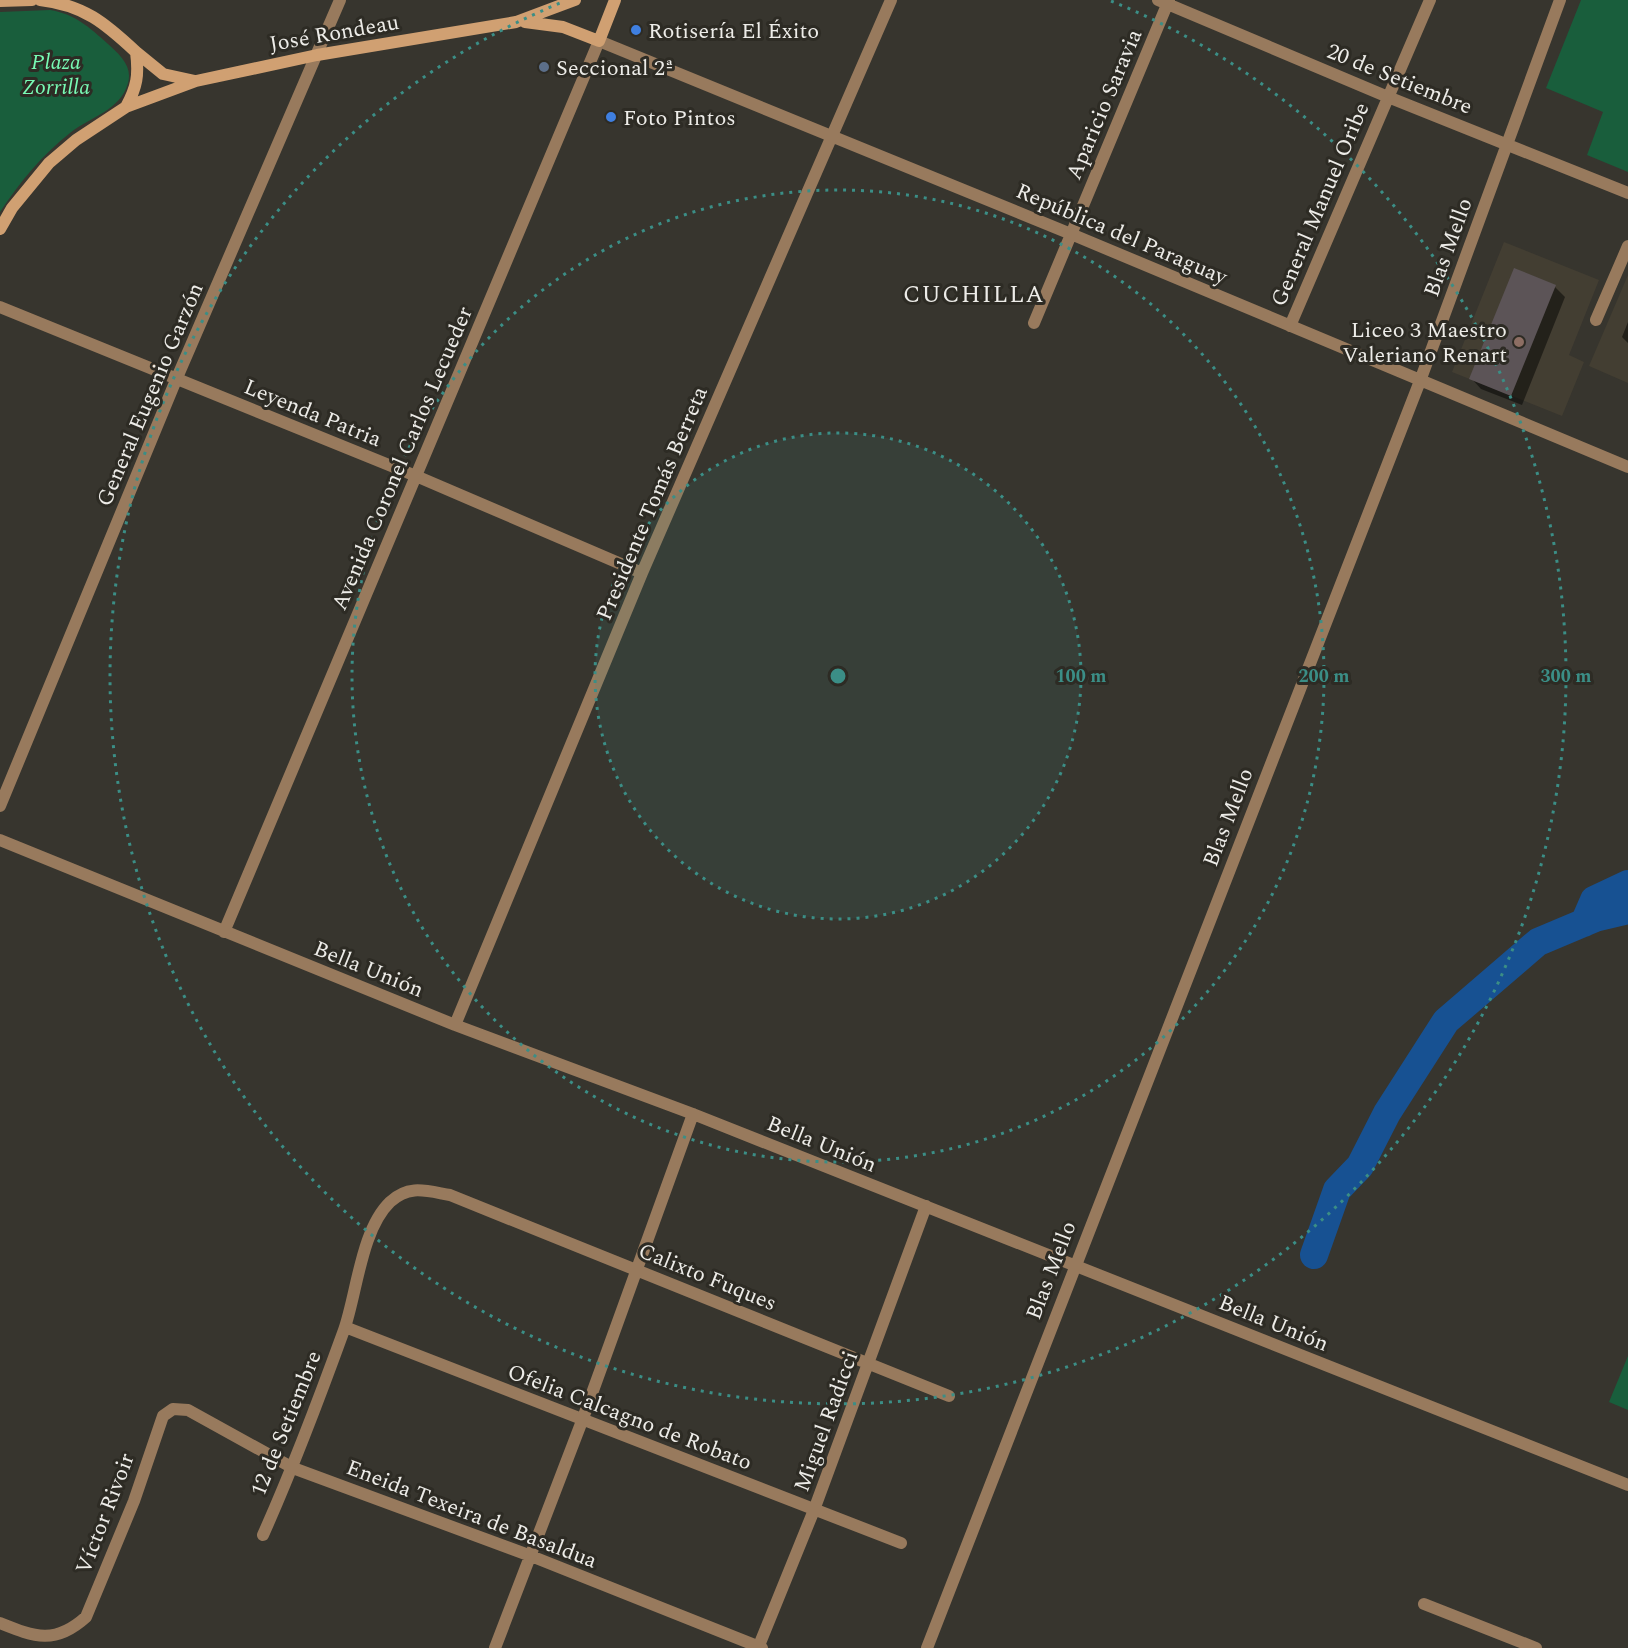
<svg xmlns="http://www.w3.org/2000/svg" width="1628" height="1648" font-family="Spectral,serif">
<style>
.built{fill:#433e32}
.green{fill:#195e3c}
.shadow{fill:#0007}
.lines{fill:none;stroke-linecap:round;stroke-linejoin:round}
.river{stroke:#175192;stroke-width:28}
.building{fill:#5c5457}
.minor{stroke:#987a5d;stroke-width:12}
.secondary{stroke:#d0a072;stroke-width:12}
.ring{fill:none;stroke:#3b8e86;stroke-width:3;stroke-dasharray:3 6}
.shop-dot{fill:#3f7fe0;stroke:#2d2b24;stroke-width:2}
.service-dot{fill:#5c6f8a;stroke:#2d2b24;stroke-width:2}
.education-dot{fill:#8d6e63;stroke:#2d2b24;stroke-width:2}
.labels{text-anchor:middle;stroke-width:6;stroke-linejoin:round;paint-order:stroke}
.poi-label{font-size:22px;fill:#edece8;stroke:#2d2b24;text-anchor:start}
.street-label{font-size:22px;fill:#edece8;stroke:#2d2b24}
.park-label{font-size:22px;font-style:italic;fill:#78fab4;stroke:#2d2b24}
.neighbourhood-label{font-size:24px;letter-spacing:1.5px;fill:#edece8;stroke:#2d2b24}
.centre{fill:#3b8e86;stroke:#2d2b24;stroke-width:3}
.ring-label{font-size:18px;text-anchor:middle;font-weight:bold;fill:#3b8e86;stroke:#2d2b24;stroke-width:6;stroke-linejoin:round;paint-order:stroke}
</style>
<rect width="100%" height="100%" fill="#37352e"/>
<path class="built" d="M1504,242L1599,280L1569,355L1584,362L1562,416L1452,372Z
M1628,275V383L1589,366Z"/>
<path class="green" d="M1581,0H1628V172L1587,155L1603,112L1546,88Z
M50,10C75,14 89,27 108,44C119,54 133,66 128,83C121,110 90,117 70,133C43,154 19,183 0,212V12Z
M1628,1356V1410L1609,1402Z"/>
<path class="shadow" d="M1555,287L1565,297L1522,405L1481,389L1471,378Z
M1628,322V343L1622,337Z"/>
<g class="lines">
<path class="river" d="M1584,923L1594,900L1628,884
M1314,1255L1337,1190L1360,1166L1387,1113L1446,1021L1538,942L1595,918L1628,910"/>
</g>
<path class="building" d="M1514,268L1556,285L1511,396L1469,379Z"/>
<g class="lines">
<path class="minor" d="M1158,0L1388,97L1628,193
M0,307L416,476L642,573
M1596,320L1628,246
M1034,323L1169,0
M1290,326L1430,0
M0,806L176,380L340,0
M0,840L455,1025L693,1114L1628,1485
M224,932L599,41L1071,234L1628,467
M455,1025L642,573L891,0
M345,1327L901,1543
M263,1535C293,1468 319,1399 344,1330C357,1293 361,1230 390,1202C409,1184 427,1191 450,1195L949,1396
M1424,1604L1536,1648
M0,1623C35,1637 55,1645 86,1617L134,1501L163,1416L173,1409L188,1410L293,1468L531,1556L762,1648
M495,1648L582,1421L693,1114
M758,1648L814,1510L926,1206
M927,1648L1420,381L1560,0"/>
<path class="secondary" d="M40,0C84,5 105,23 136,52C139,75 137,87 126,107
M0,1L32,0
M525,22L563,27L599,41L615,0
M136,52L163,74L195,81
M0,229L12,208L49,163L76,140L126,107L196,81L317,55L516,22L575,0"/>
</g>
<circle cx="838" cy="676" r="243" fill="#3b8e86" fill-opacity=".12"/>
<g class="ring">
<circle cx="838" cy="676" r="243"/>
<circle cx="838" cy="676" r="486"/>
<path d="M1111 1A728 728 0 1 1 565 1"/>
</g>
<g class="shop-dot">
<circle cx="636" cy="30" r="6"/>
<circle cx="611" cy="117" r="6"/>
</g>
<circle class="service-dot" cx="544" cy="67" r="6"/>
<circle class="education-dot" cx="1519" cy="342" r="6"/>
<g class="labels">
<g class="poi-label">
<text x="648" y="38">Rotisería El Éxito</text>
<text x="556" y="75">Seccional 2ª</text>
<text x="623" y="125">Foto Pintos</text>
<text x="1507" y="337" text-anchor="end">Liceo 3 Maestro<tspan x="1507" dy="25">Valeriano Renart</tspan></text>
</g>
<g class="street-label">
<text transform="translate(334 32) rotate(-10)" y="8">José Rondeau</text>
<text transform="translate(1400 78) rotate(22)" y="8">20 de Setiembre</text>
<text transform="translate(1103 104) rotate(-67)" y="8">Aparicio Saravia</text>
<text transform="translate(1319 204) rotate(-67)" y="8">General Manuel Oribe</text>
<text transform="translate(1122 233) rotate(23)" y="8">República del Paraguay</text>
<text transform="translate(1447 247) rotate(-70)" y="8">Blas Mello</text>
<text transform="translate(149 394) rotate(-67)" y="8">General Eugenio Garzón</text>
<text transform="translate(313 412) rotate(22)" y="8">Leyenda Patria</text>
<text transform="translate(401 458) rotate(-67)" y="8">Avenida Coronel Carlos Lecueder</text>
<text transform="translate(651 503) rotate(-67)" y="8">Presidente Tomás Berreta</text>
<text transform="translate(1227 817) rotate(-69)" y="8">Blas Mello</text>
<text transform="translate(369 968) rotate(22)" y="8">Bella Unión</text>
<text transform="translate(822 1143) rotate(22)" y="8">Bella Unión</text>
<text transform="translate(1050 1270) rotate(-69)" y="8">Blas Mello</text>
<text transform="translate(708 1276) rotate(22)" y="8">Calixto Fuques</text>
<text transform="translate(1274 1322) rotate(22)" y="8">Bella Unión</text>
<text transform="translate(630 1416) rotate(21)" y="8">Ofelia Calcagno de Robato</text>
<text transform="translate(825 1421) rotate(-70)" y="8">Miguel Radicci</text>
<text transform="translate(285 1423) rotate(-68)" y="8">12 de Setiembre</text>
<text transform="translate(104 1513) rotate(-69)" y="8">Víctor Rivoir</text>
<text transform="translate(472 1513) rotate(21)" y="8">Eneida Texeira de Basaldua</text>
</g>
<g class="park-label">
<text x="56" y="69">Plaza<tspan x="56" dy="25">Zorrilla</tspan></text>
</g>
<g class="neighbourhood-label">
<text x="974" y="302">CUCHILLA</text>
</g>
</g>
<circle cx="838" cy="676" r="9" class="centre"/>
<g class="ring-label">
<text x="1081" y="682">100 m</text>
<text x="1324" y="682">200 m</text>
<text x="1566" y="682">300 m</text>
</g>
</svg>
